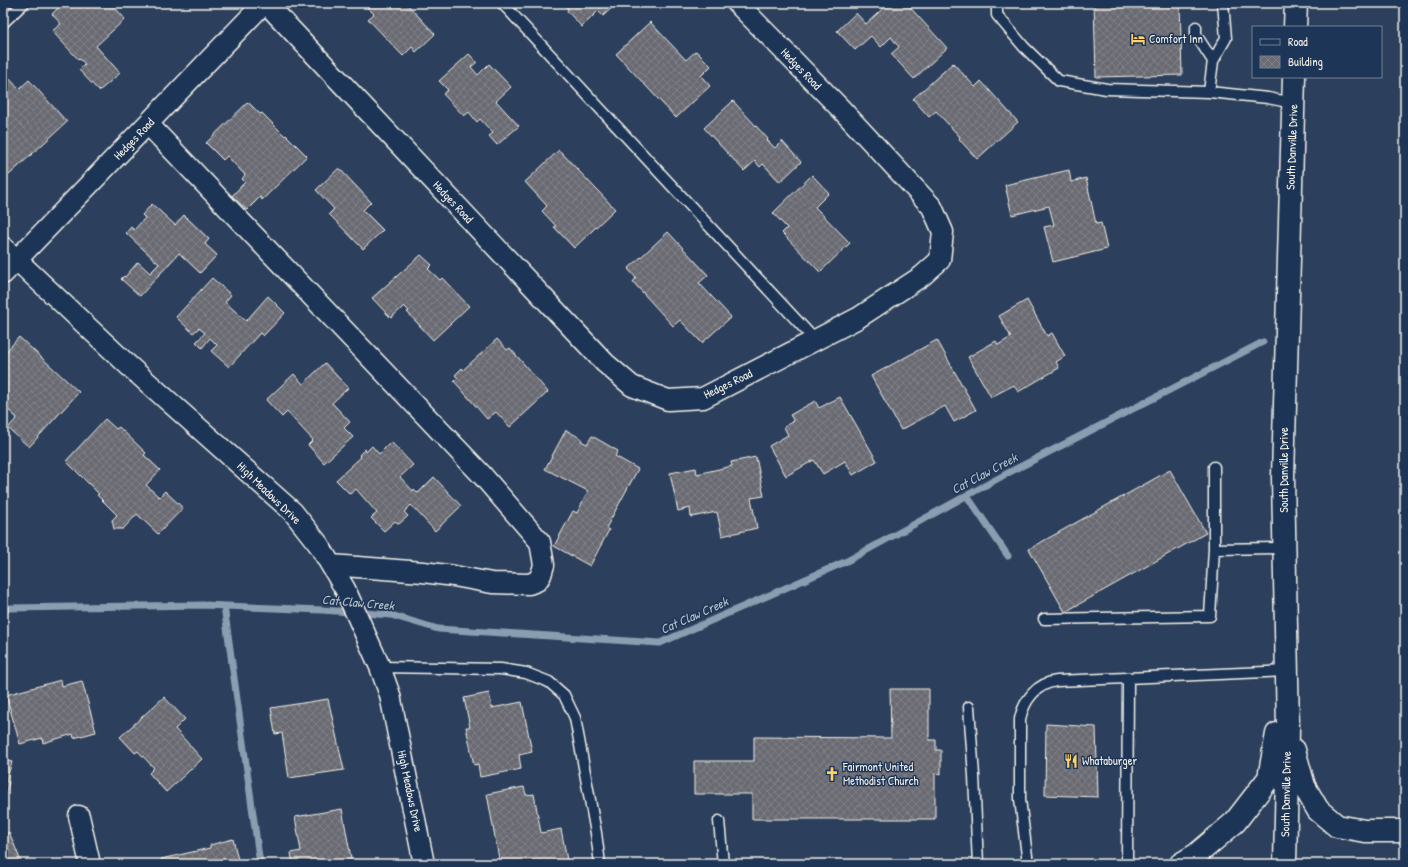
<svg xmlns="http://www.w3.org/2000/svg" width="1408" height="867" font-family="'Patrick Hand',sans-serif">
<style>
.lines{fill:none;stroke-linecap:round;stroke-linejoin:round}
.stream{stroke:#8b9db0;stroke-width:7}
.building{fill:url(#building-cross-hatch);stroke:#f4f1e8}
.lane-casing{stroke:#f4f1e8;stroke-width:13}
.street-casing{stroke:#f4f1e8;stroke-width:23}
.secondary-casing{stroke:#f4f1e8;stroke-width:25}
.lane{stroke:#1d3557;stroke-width:10}
.street{stroke:#1d3557;stroke-width:20}
.secondary{stroke:#1d3557;stroke-width:22}
.labels{text-anchor:middle;stroke-width:3;stroke-linejoin:round;paint-order:stroke}
.poi-label{font-size:12px;fill:#f4f1e8;stroke:#1d3557;text-anchor:start}
.street-label{font-size:12px;fill:#f4f1e8;stroke:#1d3557}
.water-label{font-size:13px;font-style:italic;fill:#b7c0c7;stroke:#1d3557}
</style>
<defs>
<pattern id="building-cross-hatch" width="8" height="8" patternUnits="userSpaceOnUse"><rect width="8" height="8" fill="#6a6b73"/><path d="M0 0l8 8M0 8l8-8" fill="none" stroke="#808187"/></pattern>
</defs>
<rect width="100%" height="100%" fill="#2c405d"/>
<filter id="ink" filterUnits="userSpaceOnUse"><feTurbulence type="fractalNoise" baseFrequency=".025" numOctaves="2"/><feDisplacementMap in="SourceGraphic" scale="8" xChannelSelector="R" yChannelSelector="G"/><feConvolveMatrix kernelMatrix="1 2 1 2 8 2 1 2 1" color-interpolation-filters="sRGB"/></filter>
<g filter="url(#ink)">
<g class="lines">
<path class="stream" d="M967,496L1008,556
M224,606L260,864
M3,611L9,608L204,605L322,610L391,615L438,629L660,643L847,561L1008,473L1263,342"/>
</g>
<path class="building" d="M63,3H89L92,6L95,3H111L125,19L96,46L120,73L99,91L79,70L85,64L80,59L79,60L52,31L61,24L52,14Z
M369,3H406L435,34L416,52L412,47L403,56L368,19L374,14L366,6Z
M563,3H617L603,16L598,11L582,27L567,11L568,9Z
M889,3H906L947,48L914,79L891,54L899,47L891,37L881,47L871,36L855,50L837,31L856,13L866,24Z
M1094,3H1180L1182,75L1096,77Z
M650,22L686,60L696,51L711,66L701,76L710,86L676,118L616,54Z
M469,54L477,62L471,67L478,75L489,64L511,87L496,101L519,126L497,145L489,136L493,133L480,119L477,122L469,112L464,116L443,94L448,90L439,81Z
M953,63L975,87L981,81L1018,122L977,159L959,139L960,137L936,111L929,117L913,99Z
M7,76L19,89L29,80L67,122L9,175L3,168V79Z
M733,101L768,139L767,140L775,148L782,141L801,162L780,182L763,164L760,167L755,161L744,171L704,128Z
M248,102L260,114L262,113L285,136L286,135L307,156L262,200L260,197L247,210L232,196L245,182L242,179L245,175L227,156L223,160L206,143Z
M559,150L615,209L574,248L554,227L556,226L542,211L547,206L525,182Z
M339,168L371,202L363,210L383,230L363,249L329,214L334,209L316,190Z
M1069,170L1071,182L1086,178L1096,224L1101,223L1107,249L1053,262L1044,227L1054,225L1049,206L1012,215L1005,185Z
M812,175L829,193L815,207L850,243L820,272L782,233L787,228L773,213Z
M152,204L175,225L184,215L209,239L205,244L217,255L200,273L179,253L140,296L121,279L124,276L125,277L138,262L150,273L159,264L126,233L131,227L134,230L145,218L142,215Z
M668,232L708,275L699,283L731,317L702,343L680,320L673,326L633,282L636,278L628,269Z
M421,255L432,265L428,269L440,280L442,278L469,306L433,340L407,312L409,311L404,306L391,318L372,298Z
M212,278L231,295L225,302L246,321L268,296L285,313L263,336L260,333L229,367L211,351L217,345L210,338L202,348L196,342L205,333L199,328L193,333L176,317Z
M1027,300L1047,336L1052,333L1065,356L1056,362L1059,368L1018,392L1014,385L991,397L968,357L996,341L998,345L1011,337L999,316Z
M19,337L79,392L29,447L8,428L17,418L3,405V395L5,393L3,391V355Z
M497,339L507,350L510,348L548,392L510,427L496,412L487,419L454,381L458,378L455,375L462,368L463,370Z
M937,340L976,410L954,422L945,406L901,430L871,376Z
M325,363L348,388L332,403L350,422L344,428L353,437L324,463L308,445L313,440L287,412L282,417L266,400L294,374L303,384Z
M840,397L877,461L853,475L845,461L823,474L814,460L786,476L769,446L788,435L784,427L794,421L790,415L815,401L819,408Z
M105,419L116,429L119,427L146,453L144,455L160,470L146,485L159,497L165,491L183,508L158,534L137,514L123,529H114L112,520L117,515L97,495L99,494L66,461Z
M566,430L582,439L581,441L587,444L592,436L618,451L615,456L638,469L606,528L609,530L590,566L554,546L573,511L577,513L588,491L545,469Z
M391,442L413,465L400,477L413,491L414,489L418,493L434,477L461,506L435,531L411,505L404,512L408,516L399,524L395,521L384,531L371,518L377,513L356,489L350,494L336,480L361,457L359,455L365,449L366,452L372,446L379,454Z
M756,457L764,496L751,498L757,528L722,536L717,512L691,517L690,508L678,511L670,473L696,468L697,474L732,466L731,462Z
M1170,470L1206,533L1065,612L1029,549Z
M61,680L62,686L82,681L96,732L74,738L73,734L43,743L42,738L20,744L6,695Z
M890,689H929V740H936V750H941V774L935,773V819H752V794H694V761H754V737L891,738Z
M489,693L492,708L522,702L532,752L519,755L521,769L480,777L478,764L474,765L466,727H470L464,698Z
M164,697L185,719L175,729L202,759L166,792L149,773L154,768L138,751L135,753L120,737Z
M328,699L344,770L289,778L282,733L275,734L271,708Z
M1046,724L1096,727L1098,797L1045,795Z
M3,759L12,762L6,781L9,782L3,803Z
M524,787L526,795L534,794L541,833L561,829L567,860L544,864H500L487,794Z
M342,809L352,864H293L291,853L301,851L295,817Z
M9,832L22,864H3V841L6,839L4,835Z
M233,839L239,864H162L161,859L210,848V845Z"/>
<g class="lines">
<defs>
<path id="lane" d="M502,3L815,340
M997,3V15L1024,47L1059,81L1107,89L1209,92L1268,98L1293,103
M3,23L24,3
M1196,27V35L1213,61
M1209,92L1213,61L1226,38L1223,3
M1214,467V549
M1044,619L1210,616L1214,549L1284,548
M380,667L501,669L526,673L549,682L564,695L575,718L596,833L600,864
M969,707L974,776L978,864
M719,821L723,864
M1028,864L1020,799V719C1024,700 1037,683 1057,681L1286,671
M1127,864L1128,678"/>
<path id="street" d="M266,3L605,363L632,386L668,400L703,398L858,318L922,276L940,260L943,232L932,207L841,109L737,3
M148,124L482,475L540,542L544,565L541,575L537,581L529,584L492,583L454,576L423,572L331,565
M3,247L129,366L293,512L319,545L345,589L380,667L390,695L424,864
M3,274L264,3
M79,816L90,864"/>
<path id="secondary" d="M1295,27L1296,3
M1294,750L1304,786L1318,810L1337,826L1365,831H1405
M1181,864L1196,855L1235,822L1269,778L1277,734
M1285,864L1288,728L1283,477L1294,77"/>
</defs>
<use href="#lane" class="lane-casing"/>
<use href="#street" class="street-casing"/>
<use href="#secondary" class="secondary-casing"/>
<use href="#lane" class="lane"/>
<use href="#street" class="street"/>
<use href="#secondary" class="secondary"/>
</g>
</g>
<defs>
<symbol id="hotel-bare" viewBox="-9 -9 18 18"><path d="M-6-4.5h1.5V1H6V5H4.5V3h-9V5H-6ZM-4 0a1.8 1.8 0 1 1 3.6 0ZM.5 0V-2.5h3Q6-2.5 6 0Z" fill="#ffd166" stroke="#1d3557" stroke-width="2.5" paint-order="stroke"/></symbol>
<symbol id="restaurant-bare" viewBox="-9 -9 18 18"><path d="M-5-6h1v4h1v-4h1v4h1v-4h1v5L-1.5 .5V6h-2V.5L-5-1ZM5-6V6H3V1.5H1.5Q1.5-4 5-6Z" fill="#ffd166" stroke="#1d3557" stroke-width="2.5" paint-order="stroke"/></symbol>
<symbol id="church-bare" viewBox="-9 -9 18 18"><path d="M-1.2-6h2.4v3.5h3.3v2.4h-3.3V6h-2.4V-.1h-3.3v-2.4h3.3Z" fill="#ffd166" stroke="#1d3557" stroke-width="2.5" paint-order="stroke"/></symbol>
</defs>
<g fill-rule="evenodd">
<use href="#hotel-bare" x="1128" y="29" width="20" height="20"/>
<use href="#restaurant-bare" x="1061" y="751" width="20" height="20"/>
<use href="#church-bare" x="822" y="764" width="20" height="20"/>
</g>
<g class="labels">
<g class="poi-label">
<text x="1149" y="43">Comfort Inn</text>
<text x="1082" y="765">Whataburger</text>
<text x="843" y="771">Fairmont United<tspan x="843" dy="14">Methodist Church</tspan></text>
</g>
<g class="street-label">
<text transform="translate(801 69) rotate(46)" y="4">Hedges Road</text>
<text transform="translate(134 139) rotate(-46)" y="4">Hedges Road</text>
<text transform="translate(1292 147) rotate(-88)" y="4">South Danville Drive</text>
<text transform="translate(453 202) rotate(47)" y="4">Hedges Road</text>
<text transform="translate(728 384) rotate(-26)" y="4">Hedges Road</text>
<text transform="translate(1284 470) rotate(-90)" y="4">South Danville Drive</text>
<text transform="translate(269 493) rotate(44)" y="4">High Meadows Drive</text>
<text transform="translate(410 791) rotate(78)" y="4">High Meadows Drive</text>
<text transform="translate(1286 794) rotate(-89)" y="4">South Danville Drive</text>
</g>
<g class="water-label">
<text transform="translate(984 473) rotate(-28)" y="5">Cat Claw Creek</text>
<text transform="translate(358 602) rotate(5)" y="5">Cat Claw Creek</text>
<text transform="translate(694 615) rotate(-24)" y="5">Cat Claw Creek</text>
</g>
</g>
<rect width="1408" height="867" fill="none" stroke="#1d3557" stroke-width="16"/>
<rect x="8" y="8" width="1392" height="851" fill="none" stroke="#f4f1e8" stroke-width="1.5" filter="url(#ink)"/>
<rect x="1252" y="26" width="130" height="52" fill="#1d3557" stroke="#738091"/>
<rect x="1260" y="39" width="20" height="6" fill="#1d3557" stroke="#738091"/>
<text x="1288" y="46" font-size="12" fill="#f4f1e8">Road</text>
<rect x="1260" y="56" width="20" height="12" fill="url(#building-cross-hatch)" stroke="#738091"/>
<text x="1288" y="66" font-size="12" fill="#f4f1e8">Building</text>
</svg>
